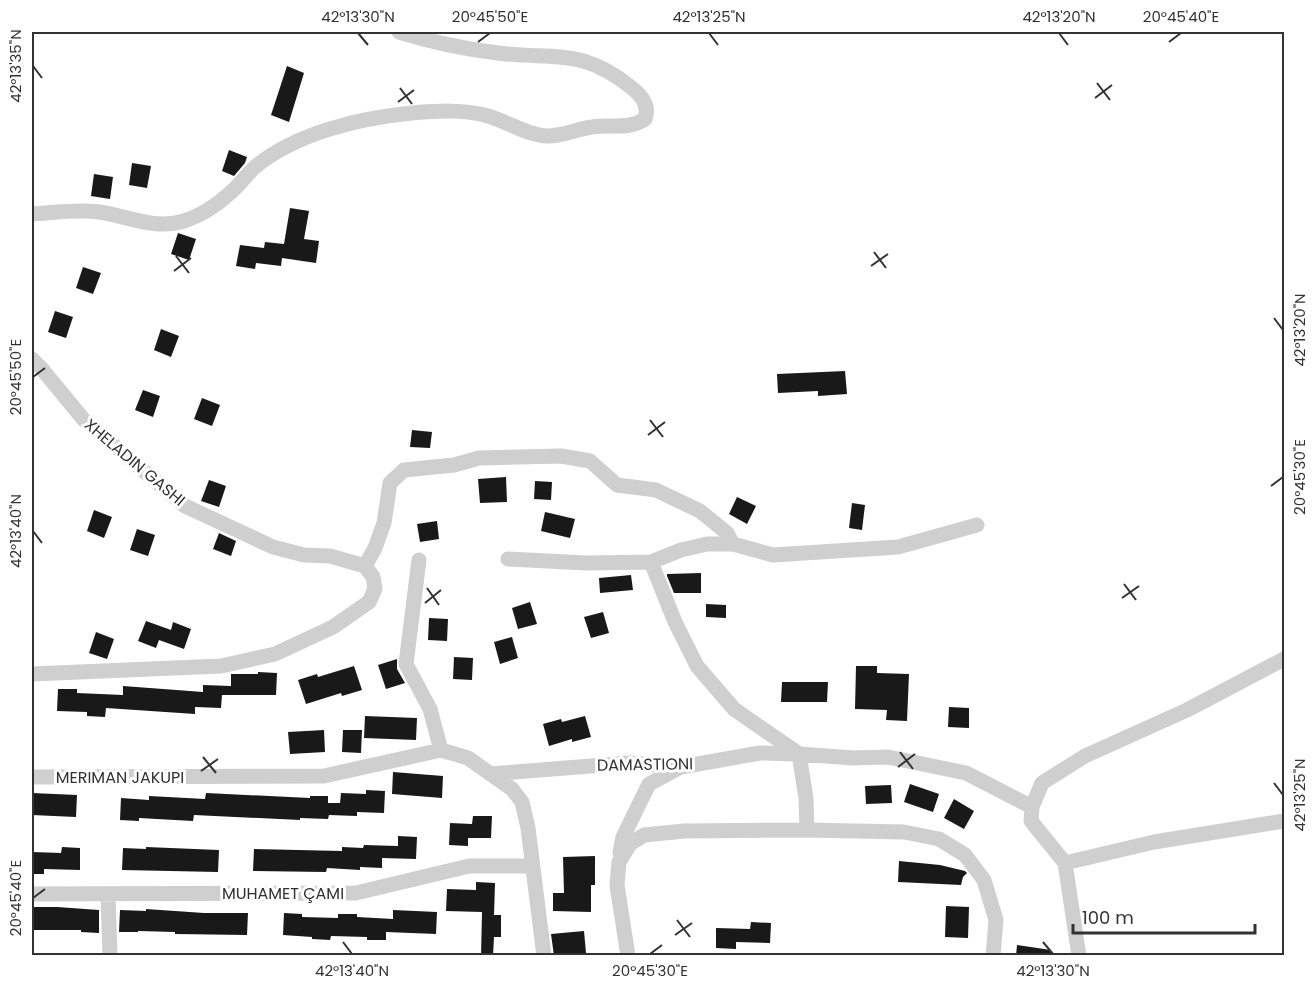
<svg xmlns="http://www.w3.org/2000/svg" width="1316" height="987" font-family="Poppins,sans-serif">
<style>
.building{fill:#191919}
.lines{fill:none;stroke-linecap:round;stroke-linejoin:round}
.minor{stroke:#cfcfcf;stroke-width:15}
.ticks{fill:none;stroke:#323232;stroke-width:2}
.labels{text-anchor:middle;stroke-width:6;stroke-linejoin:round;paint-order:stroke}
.street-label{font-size:16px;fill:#323232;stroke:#fff}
.neatline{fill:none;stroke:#323232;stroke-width:2}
.ticks-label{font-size:15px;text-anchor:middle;fill:#323232}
</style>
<rect width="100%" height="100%" fill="#fff"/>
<path class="building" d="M287,66L304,73L289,122L271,115Z
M229,150L247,157L245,163L234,176L222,171Z
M132,163L151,166L147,188L129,185Z
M94,174L113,177L110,199L91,196Z
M290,208L309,211L304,239L319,241L316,263L282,258L281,266L256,263L255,269L236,266L240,245L264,248L265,242L284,244Z
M178,233L196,239L189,260L171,254Z
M83,267L101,273L93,294L76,288Z
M55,311L73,317L66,338L48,332Z
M161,329L179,336L171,357L154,350Z
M845,371L847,394L818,396V391L778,393L777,374Z
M143,390L160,396L153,417L135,410Z
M202,398L220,405L212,426L194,419Z
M412,430L432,432L430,448L410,447Z
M506,477L507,502L480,503L478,479Z
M209,480L226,486L219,507L201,501Z
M535,481L552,482L551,500L534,499Z
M737,497L756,506L747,524L729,514Z
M852,503L865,505L862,530L849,528Z
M94,510L112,517L104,538L87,531Z
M545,512L575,519L570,538L541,531Z
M437,521L439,539L420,542L417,524Z
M137,529L155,535L148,556L130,550Z
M219,533L236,541L231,556L213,549Z
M701,573V593H674L667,576V574Z
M631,575L633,590L600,593L599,578Z
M530,602L537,624L518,629L512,608Z
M706,604L726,605V618L706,617Z
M603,612L609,633L591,638L584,617Z
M429,618L448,619L447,641L428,640Z
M146,621L171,630L173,622L191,629L184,649L159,640L156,648L138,641Z
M96,632L114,639L107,659L89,653Z
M512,637L518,658L500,664L494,642Z
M454,657L473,658L472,680L453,679Z
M397,659V669L405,683L386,689L378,665Z
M354,666L362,690L342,696L341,693L306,704L298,680L317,674L318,677Z
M856,666H877V673L909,674L907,721L886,720L887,710L855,709Z
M258,672L277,673L276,695H222L221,708L195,707V714L106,708L105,717L87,716V712L57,711L58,689H77V693L123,695V686L203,692V685L231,686V674H258Z
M782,682H828L827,702H781Z
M949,707L969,708V728L948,727Z
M365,716L417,718L416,740L364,738Z
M585,716L591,737L572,742V739L549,746L543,724L561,719L562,722Z
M324,730L325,752L290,754L288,732Z
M343,730H362L361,753L342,752Z
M393,772L443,776L442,798L392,794Z
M910,784L939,794L933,812L904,802Z
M891,785L892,803L866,804L865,786Z
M366,790L385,791L384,813L357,812V816L329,815L328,819L300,818V820L194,815L193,821L139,818V821L120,820L121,798L149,800V796L205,799L206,793L310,798V796H328V803H340L341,793L366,794Z
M32,793L77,795L76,817L32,815Z
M954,799L974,811L964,829L944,818Z
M473,816H492L491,838H468V846L449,845L450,823L472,824Z
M398,836L417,837L416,859L382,858V868L360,867V870L327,868L326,872L253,871L254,849L342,851V847L363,848L364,845L398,846Z
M62,847L80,848V870L44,869V874H32V852L61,853Z
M146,847L219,850L218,872L122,870L123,848L146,849Z
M595,856V885H591V912L553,911V893H564L563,857Z
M899,861L940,865L965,871L967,873L963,877L961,885L898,882Z
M476,882L495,883L494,915H501V937H494L493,956H481L482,912L446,911L447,889L476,890Z
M946,906L969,907L968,938L945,937Z
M32,907H57L99,910V933L81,932V930H32Z
M146,909L204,913H248L247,935L175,934V932L138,931V932H119L120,910L146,911Z
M393,910L437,912L436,934L386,932V940H367V937L331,936L330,940L312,939V937L283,935L284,913L302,914V917L338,918V914H357V917L393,919Z
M751,922L771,923L770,943L736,942V949L716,948V928L750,929Z
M584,931L586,953L554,956L551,934Z
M1017,945L1051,950V956H1016Z"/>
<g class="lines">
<path class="minor" d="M32,214C54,213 77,209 99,212C128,216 154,230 184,221C200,216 217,205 230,193C239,186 246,175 255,167C296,133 360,118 412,113C436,111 465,109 488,116C508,122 527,135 548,136C563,136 577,129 592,127C611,124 629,130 645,119C650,106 642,96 632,88C582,47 555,60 498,53C464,49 431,42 399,32
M32,359L42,369L84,420L185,506L273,547L304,555L330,556L365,566L373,577L375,589L369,602L333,627L275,654L221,666L32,674
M508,559L587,563L651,562L681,550L707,544H733L773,555L898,547L977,525
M419,560L406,664L430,709L441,750
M651,562L675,622L697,666L734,709L799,754L853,758L888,757L966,773L1032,807
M365,566L375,548L384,523L390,483L404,470L454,465L479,458L561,456L590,461L617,485L656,490L700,511L727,533L733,544
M490,774L629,763L681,767L760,753L799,754L806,798L807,830
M32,777L324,776L441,750L468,758L512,789L522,802L528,828L544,956
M620,853L623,837L649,784L681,767
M1065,863L1154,842L1284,821
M32,894L356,893L469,866H532
M108,894L110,956
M628,956L617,885L619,862L630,844L644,835L684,831L807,830L904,832L939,839L965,855L984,880L996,920L993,956
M1079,956L1065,863L1031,821L1032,807L1042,783L1085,756L1187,710L1284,659"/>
</g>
<path class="ticks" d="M358,33L368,45M709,33L718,45M1059,33L1068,45M478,42L490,33M1169,42L1181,33M33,66L42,78M1097,83L1110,100M400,88L412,104M1095,98L1112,85M398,102L414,90M874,252L886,268M176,256L189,273M871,266L888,254M174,271L191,258M1274,318L1283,330M33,377L45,368M650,420L663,437M648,435L665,422M1271,486L1283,477M33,531L42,543M1124,584L1136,600M427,588L439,605M1122,598L1139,586M425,603L441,590M900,752L913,769M203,757L216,773M898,767L915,754M201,771L218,759M1274,783L1283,795M33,898L45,889M677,920L690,937M675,935L692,923M343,942L352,954M1043,942L1053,954M650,954L662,945"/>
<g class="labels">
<g class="street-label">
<text transform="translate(135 462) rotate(40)" y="6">XHELADIN GASHI</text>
<text transform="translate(645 764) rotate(-1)" y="6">DAMASTIONI</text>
<text x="120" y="783">MERIMAN JAKUPI</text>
<text x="283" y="899">MUHAMET ÇAMI</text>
</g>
</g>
<rect width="1316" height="987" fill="none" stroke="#ffffff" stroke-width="66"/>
<path d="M1073 924v9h182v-9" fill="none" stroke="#323232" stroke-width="3"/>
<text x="1082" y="924" font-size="18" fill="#323232" stroke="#ffffff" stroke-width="4.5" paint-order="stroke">100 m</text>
<rect x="33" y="33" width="1250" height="921" class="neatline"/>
<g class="ticks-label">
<text x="358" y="22">42°13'30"N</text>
<text x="490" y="22">20°45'50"E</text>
<text x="709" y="22">42°13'25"N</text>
<text x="1059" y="22">42°13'20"N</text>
<text x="1181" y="22">20°45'40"E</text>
<text transform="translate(16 66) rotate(-90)" y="5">42°13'35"N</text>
<text transform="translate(1300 330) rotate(-90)" y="5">42°13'20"N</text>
<text transform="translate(16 377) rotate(-90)" y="5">20°45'50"E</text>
<text transform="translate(1300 477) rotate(-90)" y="5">20°45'30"E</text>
<text transform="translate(16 531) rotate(-90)" y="5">42°13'40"N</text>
<text transform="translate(1300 795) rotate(-90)" y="5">42°13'25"N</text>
<text transform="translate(16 898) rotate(-90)" y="5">20°45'40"E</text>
<text x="352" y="976">42°13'40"N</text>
<text x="650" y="976">20°45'30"E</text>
<text x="1053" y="976">42°13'30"N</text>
</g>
</svg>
